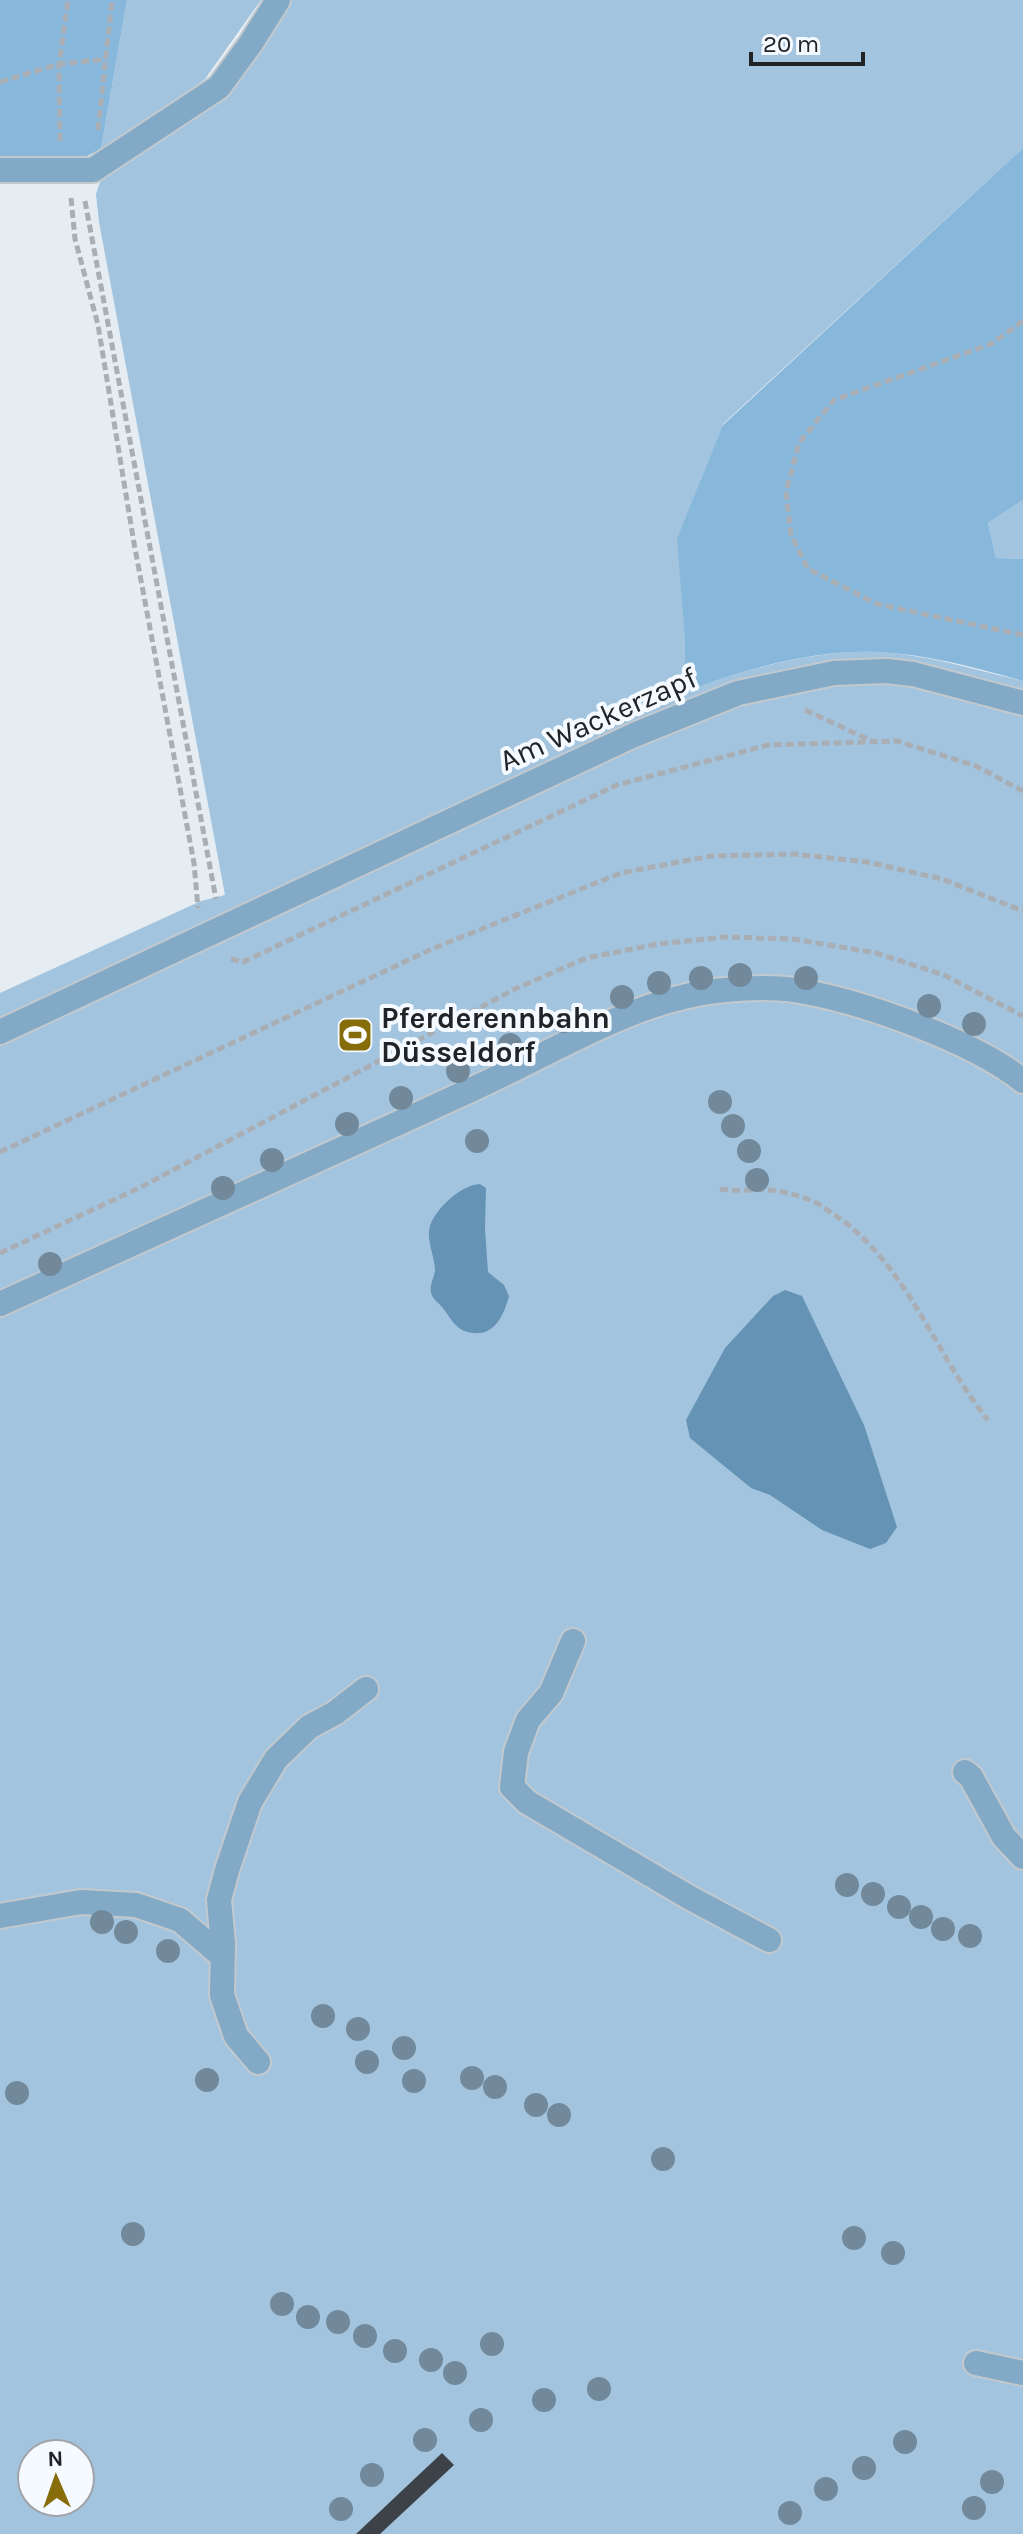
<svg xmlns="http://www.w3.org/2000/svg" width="1023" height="2534" font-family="Karla,sans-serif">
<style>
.green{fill:#a3c4de;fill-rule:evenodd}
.forest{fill:#88b7dc}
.water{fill:#6593b6}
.building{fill:#3c4247}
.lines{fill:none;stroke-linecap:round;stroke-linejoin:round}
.minor-casing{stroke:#c2c9ce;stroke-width:28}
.path{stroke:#a8aeb3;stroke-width:5;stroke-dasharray:8 4;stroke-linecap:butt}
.minor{stroke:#82a9c6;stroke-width:24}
.tree{fill:#71899a}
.labels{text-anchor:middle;stroke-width:8;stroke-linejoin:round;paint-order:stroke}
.street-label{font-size:30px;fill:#212426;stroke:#f4faff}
.poi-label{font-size:30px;font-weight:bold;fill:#212426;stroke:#f4faff;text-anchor:start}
</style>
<rect width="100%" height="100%" fill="#e5edf3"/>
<path class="green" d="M127,0H261L205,79L156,116L101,149Z
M291,0H1023V148L723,424L685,639V683L689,689C748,669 814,650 877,652C926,654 975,670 1023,681V2534H0V993L201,901L225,895L99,222L96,194L102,176L260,45ZM32,2454H80V2502H32Z
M1023,500V559L996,558L988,523Z"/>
<path class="forest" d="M0,0H127L101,149L75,162L0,164Z
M1023,148V500L988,523L996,558L1023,559V681C977,668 926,654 877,652C814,650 748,668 689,690L685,683V639L677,539L723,425Z"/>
<path class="water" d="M480,1184L486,1188L485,1229L488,1272L504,1285L509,1296C503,1319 491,1342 462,1330C453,1325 448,1314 442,1307C438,1302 432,1299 431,1292C429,1285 435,1277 435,1269C434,1255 426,1239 430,1226C436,1208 461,1185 480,1184Z
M785,1290L802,1296L864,1425L897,1527L886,1543L870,1549L822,1530L770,1495L751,1488L690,1438L686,1420L725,1348L773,1296Z"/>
<path class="building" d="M442,2453L454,2465L380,2534H356Z"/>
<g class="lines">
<defs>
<path id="minor" d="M0,170H93L219,87L251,43L278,0
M0,1032L634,735L738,693L834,673L886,671L913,674L1023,703
M0,1304C158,1232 317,1161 475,1088C550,1054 632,1001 715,991C741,988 774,986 800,991C864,1002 973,1041 1023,1081
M573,1641L551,1693L528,1720L516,1752L512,1787L527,1802L692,1899L769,1940
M965,1772L971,1777L1004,1837L1023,1857
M0,1916L81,1902L136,1905L180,1920L223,1957
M258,2062L236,2036L222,1995L223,1944L219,1900L227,1870L250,1802L276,1759L309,1727L335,1713L366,1689
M976,2363L1023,2373"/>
</defs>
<use href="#minor" class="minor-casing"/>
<path class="path" d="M0,82L59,64L106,59
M98,130L112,0
M60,141L59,64L68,0
M71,198L75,239L98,325L134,543L194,863L198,908
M85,201L216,899
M1023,321L991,344L834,400L799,443L786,492L791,535L808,569L877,604L1023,635
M805,710L872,741
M231,959L243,962L617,785L768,745L897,741L976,766L1023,791
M0,1152L434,948L621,873L711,856L794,854L867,862L942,879L1023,911
M720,1189C737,1192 752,1189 768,1190C781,1190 798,1196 810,1200C819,1203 828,1211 836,1216C908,1265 935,1355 988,1420
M0,1253L141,1187L515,989L586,958L658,944L725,937L793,939L876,953L944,975L1023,1016"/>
<use href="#minor" class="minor"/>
</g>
<g class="tree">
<circle cx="740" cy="975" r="12"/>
<circle cx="701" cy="978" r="12"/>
<circle cx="806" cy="978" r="12"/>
<circle cx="659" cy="983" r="12"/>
<circle cx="622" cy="997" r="12"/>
<circle cx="929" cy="1006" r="12"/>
<circle cx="564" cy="1021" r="12"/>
<circle cx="974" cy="1024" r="12"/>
<circle cx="510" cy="1045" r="12"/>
<circle cx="458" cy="1071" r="12"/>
<circle cx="401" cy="1098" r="12"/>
<circle cx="720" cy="1102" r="12"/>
<circle cx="347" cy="1124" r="12"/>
<circle cx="733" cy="1126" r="12"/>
<circle cx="477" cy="1141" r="12"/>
<circle cx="749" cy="1151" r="12"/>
<circle cx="272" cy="1160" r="12"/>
<circle cx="757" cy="1180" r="12"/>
<circle cx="223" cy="1188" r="12"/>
<circle cx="50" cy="1264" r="12"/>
<circle cx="847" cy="1885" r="12"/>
<circle cx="873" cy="1894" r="12"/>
<circle cx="899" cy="1907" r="12"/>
<circle cx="921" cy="1917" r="12"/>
<circle cx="102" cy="1922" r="12"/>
<circle cx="943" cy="1929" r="12"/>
<circle cx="126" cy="1932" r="12"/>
<circle cx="970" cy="1936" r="12"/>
<circle cx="168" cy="1951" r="12"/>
<circle cx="323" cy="2016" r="12"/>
<circle cx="358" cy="2029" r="12"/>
<circle cx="404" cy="2048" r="12"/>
<circle cx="367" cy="2062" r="12"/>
<circle cx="472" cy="2078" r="12"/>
<circle cx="207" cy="2080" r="12"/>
<circle cx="414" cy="2081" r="12"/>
<circle cx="495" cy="2087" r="12"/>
<circle cx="17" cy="2093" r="12"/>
<circle cx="536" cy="2105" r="12"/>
<circle cx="559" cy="2115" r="12"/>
<circle cx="663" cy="2159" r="12"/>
<circle cx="133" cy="2234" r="12"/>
<circle cx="854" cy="2238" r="12"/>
<circle cx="893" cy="2253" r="12"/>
<circle cx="282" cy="2304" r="12"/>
<circle cx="308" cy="2317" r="12"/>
<circle cx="338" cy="2322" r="12"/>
<circle cx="365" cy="2336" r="12"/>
<circle cx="492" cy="2344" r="12"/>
<circle cx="395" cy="2351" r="12"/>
<circle cx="431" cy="2360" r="12"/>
<circle cx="455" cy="2373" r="12"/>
<circle cx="599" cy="2389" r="12"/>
<circle cx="544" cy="2400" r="12"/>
<circle cx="481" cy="2420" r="12"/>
<circle cx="425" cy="2440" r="12"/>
<circle cx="905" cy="2442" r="12"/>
<circle cx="864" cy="2468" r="12"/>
<circle cx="372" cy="2475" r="12"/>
<circle cx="992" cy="2482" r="12"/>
<circle cx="826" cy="2489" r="12"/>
<circle cx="974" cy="2508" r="12"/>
<circle cx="341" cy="2509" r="12"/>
<circle cx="790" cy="2513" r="12"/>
</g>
<defs>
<symbol id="stadium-square" viewBox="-11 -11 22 22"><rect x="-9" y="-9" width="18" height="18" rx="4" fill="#866d0a" stroke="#f4faff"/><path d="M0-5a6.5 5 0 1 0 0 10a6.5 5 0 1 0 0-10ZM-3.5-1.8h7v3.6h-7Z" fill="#fff"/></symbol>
</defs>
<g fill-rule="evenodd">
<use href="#stadium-square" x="335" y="1015" width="40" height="40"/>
</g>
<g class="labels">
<g class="street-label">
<text transform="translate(598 719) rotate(-24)" y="10">Am Wackerzapf</text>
</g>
<g class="poi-label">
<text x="381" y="1028">Pferderennbahn<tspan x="381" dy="34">Düsseldorf</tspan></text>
</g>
</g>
<g transform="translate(56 2478) rotate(358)"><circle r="38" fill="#f4faff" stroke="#a0a4a8" stroke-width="2"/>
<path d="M0-6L14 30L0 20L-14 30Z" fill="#866d0a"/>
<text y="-12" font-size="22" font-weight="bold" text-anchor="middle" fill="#212426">N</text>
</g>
<path d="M751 52v12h112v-12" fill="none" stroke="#212426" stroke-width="4"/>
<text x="763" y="52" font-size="24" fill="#212426" stroke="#f4faff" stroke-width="6" paint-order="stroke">20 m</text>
</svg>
